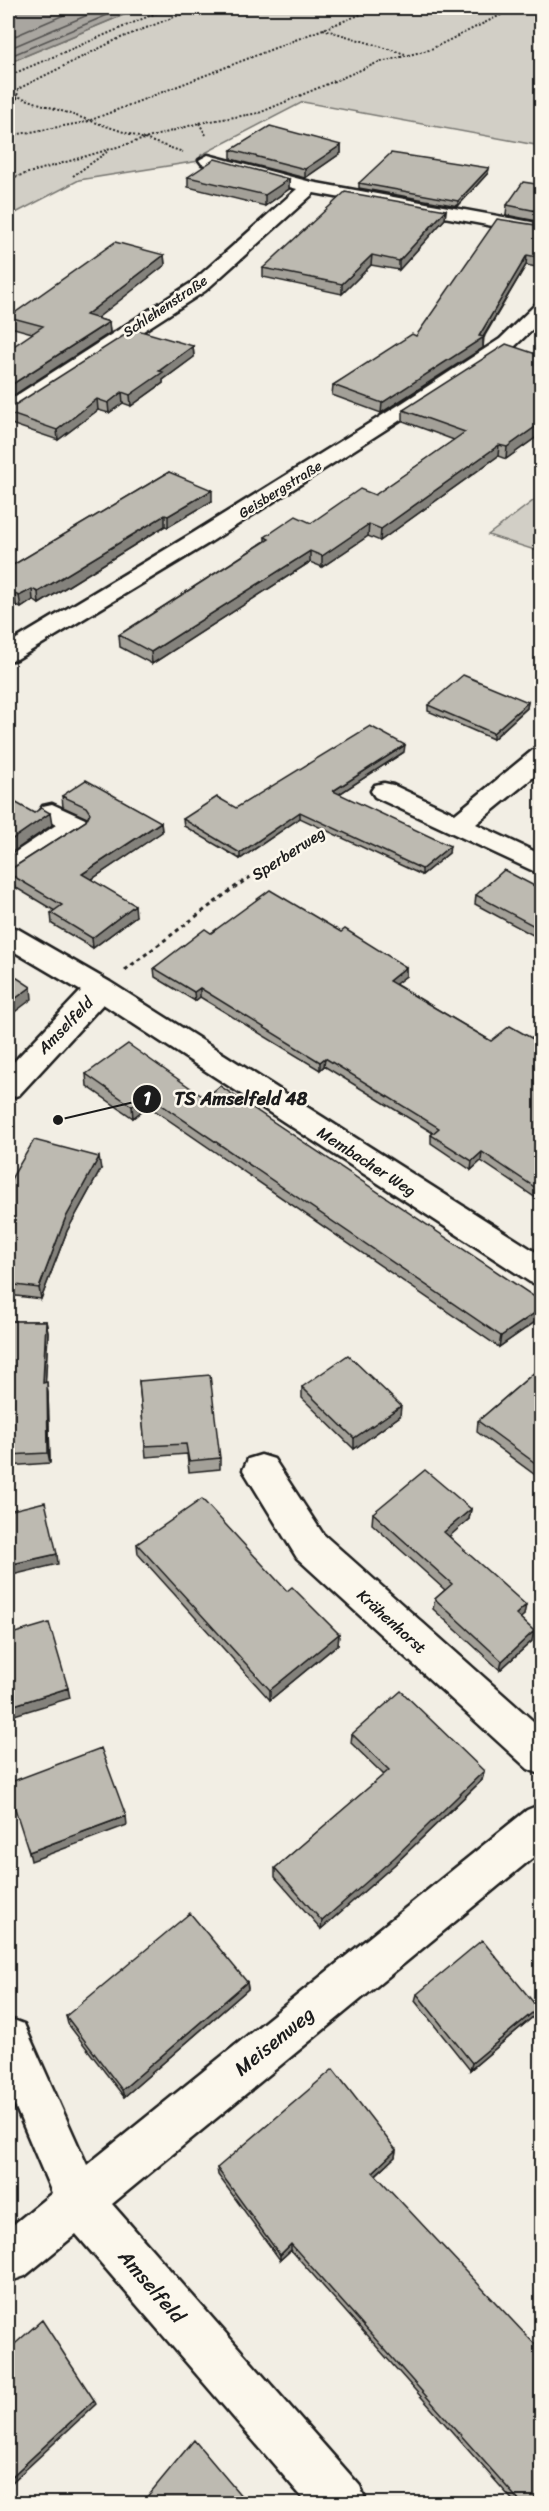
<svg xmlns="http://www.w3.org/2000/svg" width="549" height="2511" font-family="Sriracha,sans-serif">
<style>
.green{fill:#d2cfc6;stroke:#777671;stroke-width:1.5}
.water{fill:#a9a6a0;stroke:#716f6b;stroke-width:1.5}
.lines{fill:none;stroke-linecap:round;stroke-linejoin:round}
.shore{stroke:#545351;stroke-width:1.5}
.minor-casing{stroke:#1c1c1c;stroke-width:5}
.path-far1{stroke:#1c1c1c;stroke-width:2;stroke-dasharray:2 2;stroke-linecap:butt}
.path{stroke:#1c1c1c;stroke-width:3;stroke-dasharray:4 4;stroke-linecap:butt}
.minor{fill:#fbf7ec;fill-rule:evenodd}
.wall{fill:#a3a098;stroke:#1c1c1c;stroke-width:1.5}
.shaded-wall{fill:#84827c;stroke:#1c1c1c;stroke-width:1.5}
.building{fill:#bdbab1;stroke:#1c1c1c;stroke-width:1.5}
.labels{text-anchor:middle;stroke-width:5;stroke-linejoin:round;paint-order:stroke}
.far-street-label{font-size:14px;fill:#1c1c1c;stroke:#fbf7ec}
.street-label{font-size:16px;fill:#1c1c1c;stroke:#fbf7ec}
.near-street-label{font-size:20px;fill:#1c1c1c;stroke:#fbf7ec}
.leader{fill:none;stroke:#1c1c1c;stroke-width:2}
.callout-dot{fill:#1c1c1c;stroke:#fbf7ec;stroke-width:2}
.mark-label{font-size:18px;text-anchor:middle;font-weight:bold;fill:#fff}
.callout-label{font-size:18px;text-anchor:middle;font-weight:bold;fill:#1c1c1c;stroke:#fbf7ec;stroke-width:5;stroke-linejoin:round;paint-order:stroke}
</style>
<rect width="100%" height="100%" fill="#f2eee4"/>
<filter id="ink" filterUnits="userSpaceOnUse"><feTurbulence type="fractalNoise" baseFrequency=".0167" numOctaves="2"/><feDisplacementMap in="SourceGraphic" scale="12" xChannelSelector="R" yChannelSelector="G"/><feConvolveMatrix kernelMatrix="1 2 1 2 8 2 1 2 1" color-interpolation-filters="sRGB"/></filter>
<g filter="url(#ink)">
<path class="green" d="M140,8H541V146L303,102L201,155L199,161L79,180L8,217V63Z
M541,495V552L488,535Z"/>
<path class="water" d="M8,8H140L8,63Z"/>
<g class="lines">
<path class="shore" d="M8,39L80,8
M8,49L104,8
M8,57L124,8"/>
<defs>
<path id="minor" d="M208,155L311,182L542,224V235L314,193L205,291L15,414L8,416V401L191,283L297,189L202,164L199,160Z
M542,303V320L514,347L209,543L17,659L8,661V644L193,533L402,403L500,339L535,305Z
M542,748V770L476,824L542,855V875L375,797L371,791L375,785L384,783L393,785L455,814L533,750Z
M52,804L85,819L89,825L85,831L18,875L8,878V857L56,825L43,818L39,812L43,806Z
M8,926L18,929L110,982L542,1256V1286L530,1282L103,1004L19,1095L8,1098V1068L81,991L8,948Z
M261,1455L274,1459L323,1534L542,1729V1775L528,1769L297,1558L243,1470L248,1459Z
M542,1804V1850L112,2204L360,2486L367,2504H308L76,2234L25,2276L8,2282V2229L52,2193L8,2089V2018L24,2024L87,2165L527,1810Z"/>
</defs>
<use href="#minor" class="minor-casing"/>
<path class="path-far1" d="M323,29L405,54
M8,76L168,8
M8,93L183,152
M17,99L18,89L118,39L197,8
M8,100L17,99
M199,123L206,135
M8,136L86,122L377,8
M73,176L107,152
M8,179L199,123L259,113L377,63L429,50L515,8"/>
<path class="path" d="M125,970L235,887L328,827"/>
<use href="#minor" class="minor"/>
</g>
<path class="wall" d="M341,145V153L305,178L231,159V150Z
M489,168L488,173L458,206L359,188V183Z
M188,177L289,179V189L265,206L188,187Z
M542,185V222L506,215L507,205Z
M446,210L445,219L399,270L371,265L342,294L263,277V268Z
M542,226V268L526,265L484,337L483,348L381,413L332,395L333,385L416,336Z
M164,255L165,265L96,318L109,322L110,333H32L10,327L9,317Z
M193,346L194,357L163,380V383L131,406L123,403L109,413L98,410L58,440L8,423V413Z
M542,356V433L506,459L498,456L380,541L368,536L322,567L310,562L152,664L120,647L119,635L265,541V537L311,523L375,495L454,440L403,421V410Z
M169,472L212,501L168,527L165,526L39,604L33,600L21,608L16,606L8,568Z
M528,702L527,708L493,739L428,711V705Z
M404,752L339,794L449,853L422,875L300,818L240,859L184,826L183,819L236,808Z
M62,796L161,822L162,832L91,880L136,916L93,948L52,924L51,913L55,911L8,883V871L86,821L87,818L63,807Z
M542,890V940L475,904L476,895Z
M341,932L406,967V976L395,984L491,1041L542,1044V1202L481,1161L471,1170L431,1143V1135L433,1133L324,1066L320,1070L200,997L195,1001L155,977L154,968L211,933Z
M86,1074L205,1098L542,1302V1317L499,1347L148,1106L133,1118L87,1086Z
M101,1169L67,1231L41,1299L8,1295V1184Z
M8,1321H46L48,1332L45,1383L48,1393L50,1463L8,1466Z
M542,1366V1480L477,1432L478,1421Z
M139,1381L220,1458V1469L189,1472L187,1454L146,1457Z
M302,1387L400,1416L354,1449L302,1398Z
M471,1509L469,1519L449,1536L524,1615L520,1618L534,1631L532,1641L500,1670L433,1609L435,1599L445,1590L372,1524L373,1513Z
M137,1544L287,1591L339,1634L338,1644L270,1700L138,1554Z
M352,1734L484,1771L482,1780L394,1865L321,1929L275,1877V1868L384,1775L351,1743Z
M247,1982L248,1989L124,2097L68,2024L66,2016Z
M417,1994L538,2008L535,2015L470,2070L415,2001Z
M396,2150L395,2157L376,2175L530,2504H516L291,2250L280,2260L218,2175L217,2168Z"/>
<path class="shaded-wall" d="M341,145V153L305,178V169Z
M489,168L488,173L458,206V201Z
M289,179V189L265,206V195Z
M446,210L445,219L399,270V261Z
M164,255L165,265L87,326L86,315Z
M372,255L371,265L342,294V284Z
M527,255L526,265L483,337V348L381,413L382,403L479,336Z
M109,322L110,333L8,399V387Z
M193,346L194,357L163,380V383L131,406L130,395L159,371Z
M122,392L123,403L109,413L108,403Z
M97,399L98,410L58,440L57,430Z
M542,422V433L506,459L507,447Z
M499,445L498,456L380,541L381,529Z
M212,490V501L168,527V516Z
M165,515V526L39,604L38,592Z
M369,524L368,536L322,567V556Z
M310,551V562L152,664L151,652Z
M32,589L33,600L21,608L19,596Z
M15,594L16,606L8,612V599Z
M528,702L527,708L493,739V733Z
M405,745L404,752L333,798V791Z
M300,812V818L240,859V853Z
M50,813L52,825L8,855V842Z
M161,822L162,832L83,885L82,874Z
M450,846L449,853L422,875V869Z
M135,905L136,916L93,948L92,938Z
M406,967V976L388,990L389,981Z
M31,987L32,999L8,1017V1004Z
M200,988V997L195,1001L194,992Z
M325,1058L324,1066L320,1070V1062Z
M147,1095L148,1106L133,1118L132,1106Z
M482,1152L481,1161L471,1170L472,1161Z
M99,1157L101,1169L67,1231L41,1299L39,1288L65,1219Z
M542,1308V1317L499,1347L501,1336Z
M46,1321L48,1332L45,1394L43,1383Z
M47,1382L48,1393L50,1463L48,1453Z
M401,1406L400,1416L354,1449V1438Z
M471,1509L469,1519L443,1542L444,1532Z
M57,1554L58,1564L8,1576V1565Z
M526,1605L524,1615L514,1624L516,1614Z
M534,1631L532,1641L500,1670L502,1661Z
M339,1634L338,1644L270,1700V1690Z
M68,1688L70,1698L8,1717V1707Z
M484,1771L482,1780L394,1865L321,1929L322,1921Z
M126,1816L127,1825L31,1861L29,1852Z
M247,1982L248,1989L124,2097L122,2090Z
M538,2008L535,2015L470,2070L472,2063Z
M396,2150L395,2157L372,2178L373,2172Z
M291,2244V2250L280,2260V2255Z
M94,2400L96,2404L8,2486V2480Z"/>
<path class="building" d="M270,126L341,145L305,169L231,150Z
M391,153L489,168L458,201L359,183Z
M215,159L289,179L265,195L188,177Z
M523,182L542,185V212L507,205Z
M345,192L446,210L399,261L372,255L342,284L263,268Z
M497,219L542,226V258L527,255L479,336L484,337L382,403L333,385L412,334L416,336Z
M115,242L164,255L86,315L109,322L8,387V350L43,326L9,317Z
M134,329L193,346L159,371L163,372L130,395L122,392L108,403L97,399L57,430L8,413V408L15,405Z
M506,344L542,356V422L507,447L499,445L381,529L369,524L322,556L310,551L151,652L119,635L269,539L265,537L296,516L311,523L360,489L375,495L465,432L403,410Z
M169,472L212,490L168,516L165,515L38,592L32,589L19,596L15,594L8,599V568Z
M463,675L528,702L493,733L428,705Z
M370,726L405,745L333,791L450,846L422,869L300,812L240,853L183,819L217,797L236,808Z
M86,780L161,822L82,874L135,905L92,938L51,913L62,905L8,873V871L86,821L90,813L86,807L62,796Z
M11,800L34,813L41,808L50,813L8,842V803Z
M504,870L542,890V930L476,895Z
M270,890L341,932L345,929L406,967L389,981L491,1041L510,1026L542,1044V1192L482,1152L472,1161L431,1135L439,1128L325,1058L320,1062L200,988L194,992L154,968L205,929L211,933Z
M8,972L31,987L8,1004Z
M128,1044L205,1098L220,1086L542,1302V1308L501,1336L147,1095L132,1106L86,1074Z
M34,1140L99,1157L65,1219L39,1288L8,1284V1184Z
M8,1321H46L43,1383L47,1382L48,1453L8,1455Z
M348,1355L401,1406L354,1438L302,1387Z
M542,1366V1468L478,1421Z
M210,1375L220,1458L189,1461L186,1444L145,1446L139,1381Z
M425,1470L471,1509L444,1532L526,1605L516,1614L534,1631L502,1661L435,1599L452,1584L373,1513Z
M202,1499L287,1591L292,1587L339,1634L270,1690L137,1544Z
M45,1502L57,1554L8,1565V1511Z
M49,1623L68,1688L8,1707V1635Z
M401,1691L484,1771L395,1857L322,1921L275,1868L389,1770L352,1734Z
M101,1748L126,1816L29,1852L8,1787V1783Z
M190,1913L247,1982L122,2090L66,2016Z
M482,1940L538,2008L472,2063L417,1994Z
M333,2069L396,2150L373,2172L542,2352V2489L530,2504H522L291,2244L280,2255L217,2168Z
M42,2320L94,2400L8,2480V2350Z
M194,2440L248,2504H141Z"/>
</g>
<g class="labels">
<g class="far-street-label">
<text transform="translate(165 306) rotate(-34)" y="5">Schlehenstraße</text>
<text transform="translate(280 489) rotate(-32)" y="5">Geisbergstraße</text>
</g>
<g class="street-label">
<text transform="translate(288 853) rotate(-33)" y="6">Sperberweg</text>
<text transform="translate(65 1025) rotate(-46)" y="6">Amselfeld</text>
<text transform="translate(367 1161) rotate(33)" y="6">Membacher Weg</text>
<text transform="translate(392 1621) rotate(42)" y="6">Krähenhorst</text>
</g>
<g class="near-street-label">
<text transform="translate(274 2041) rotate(-39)" y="7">Meisenweg</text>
<text transform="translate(152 2286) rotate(49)" y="7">Amselfeld</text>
</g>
</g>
<path class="leader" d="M58 1120L147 1099"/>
<g class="callout-dot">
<circle cx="58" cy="1120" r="6"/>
<circle cx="147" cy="1099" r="15"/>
</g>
<g class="mark-label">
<text x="147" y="1105">1</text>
</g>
<g class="callout-label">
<text x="241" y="1105">TS Amselfeld 48</text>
</g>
<rect width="549" height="2511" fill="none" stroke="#fbf7ec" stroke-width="30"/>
<rect x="15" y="15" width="519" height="2481" fill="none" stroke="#1c1c1c" stroke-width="2" filter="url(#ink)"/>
</svg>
